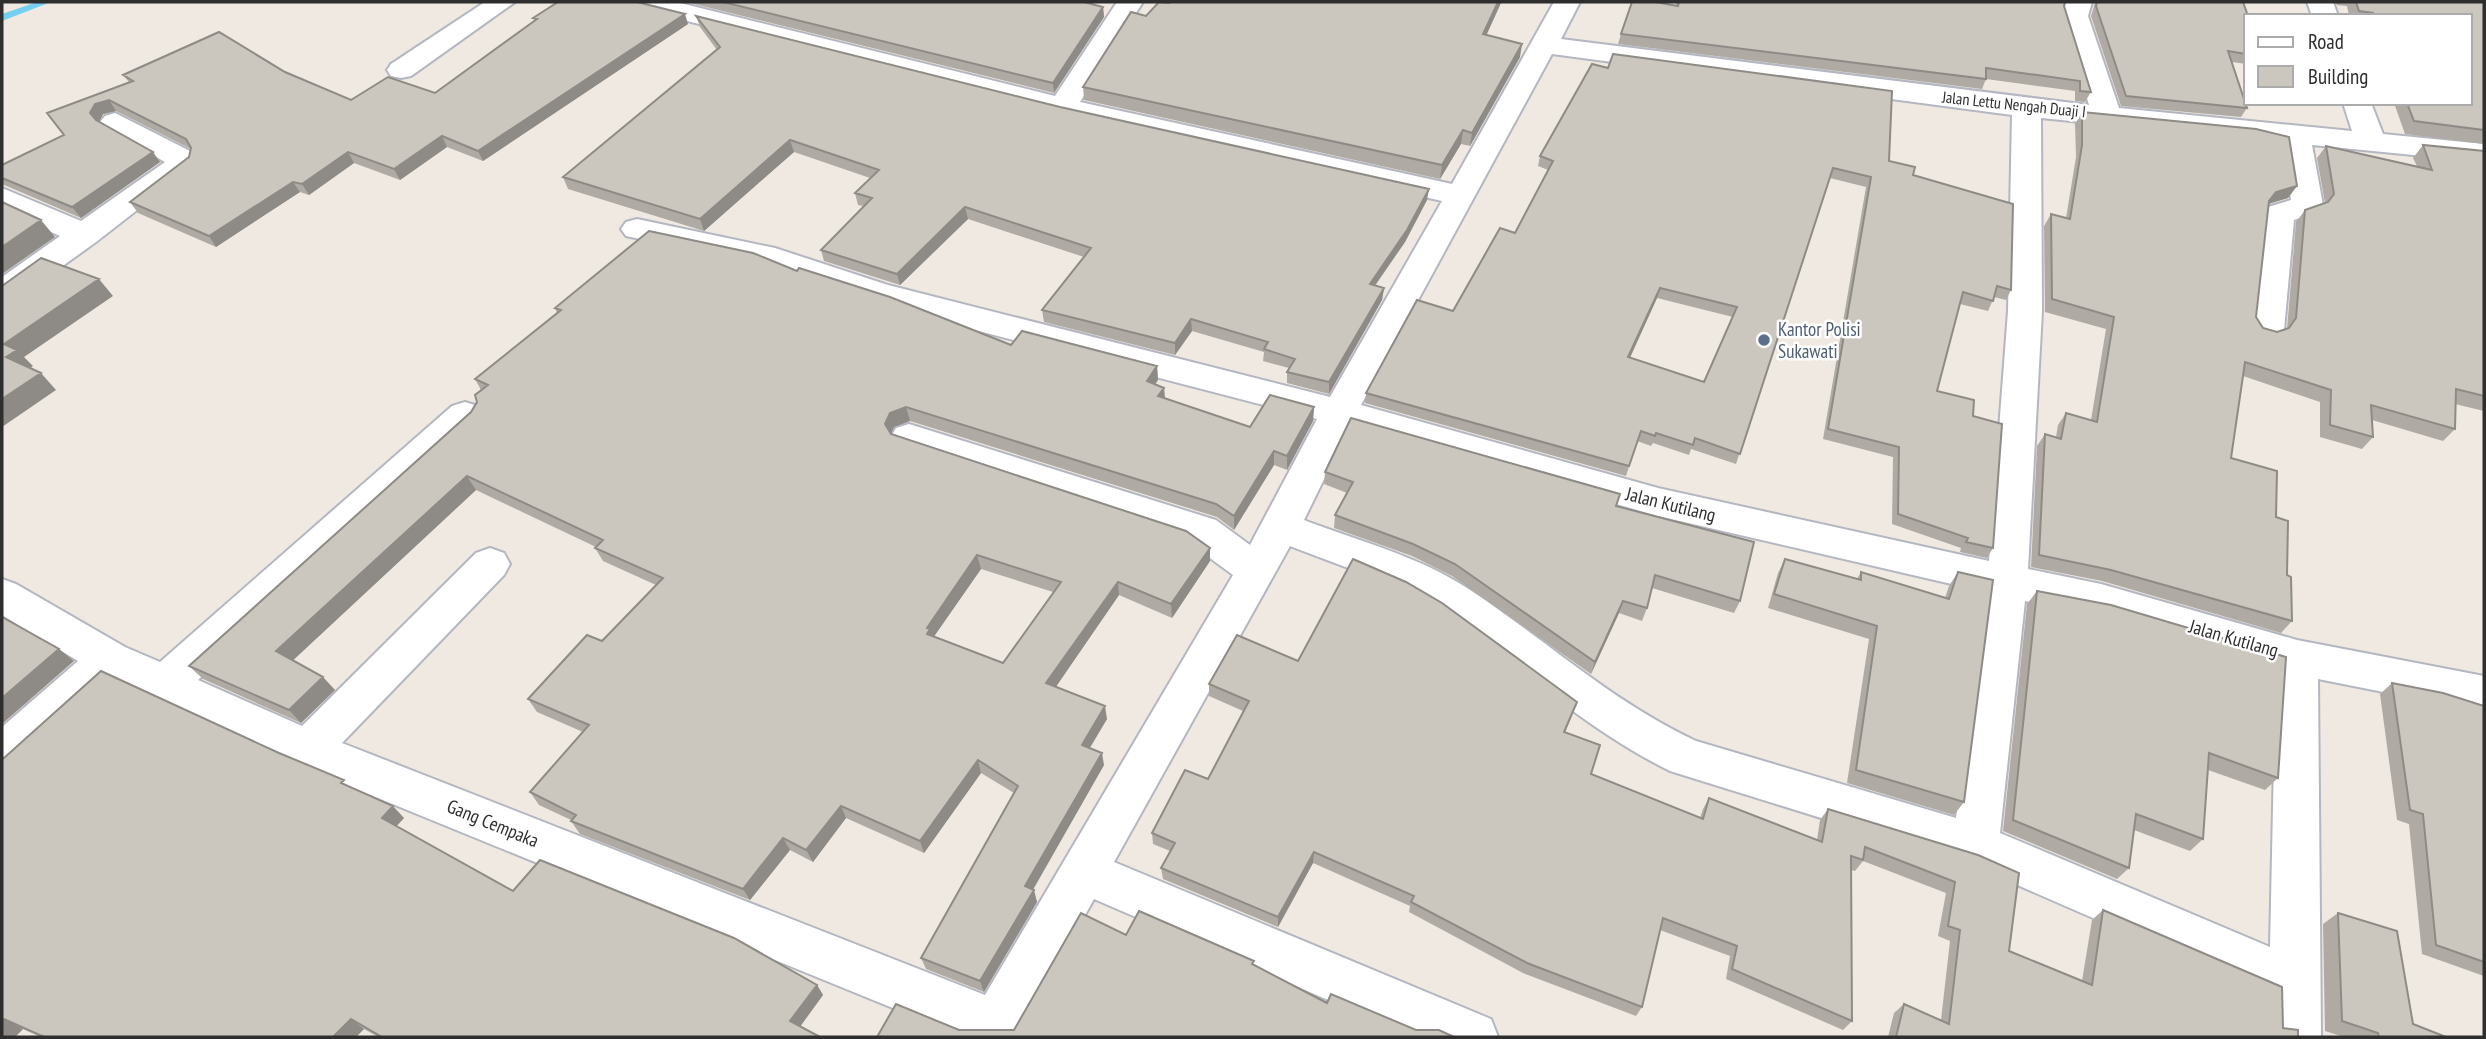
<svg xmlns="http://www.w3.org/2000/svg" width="2486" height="1039" font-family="'PT Sans Narrow',sans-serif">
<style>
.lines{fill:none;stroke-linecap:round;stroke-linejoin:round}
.stream{fill:#75cff0;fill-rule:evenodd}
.minor-casing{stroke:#b4b7c1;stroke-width:4}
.minor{fill:#fff;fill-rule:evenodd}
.wall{fill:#afaba4;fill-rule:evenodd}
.shaded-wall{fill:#8e8b86}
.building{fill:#cbc7bf;stroke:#8e8b86;stroke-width:2;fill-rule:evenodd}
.service-dot{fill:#5c6f8a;stroke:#fff;stroke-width:2.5}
.labels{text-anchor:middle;stroke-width:5;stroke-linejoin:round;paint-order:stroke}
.far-street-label{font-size:16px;fill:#2e2e2e;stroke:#fff}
.service-label{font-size:19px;fill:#4e5e75;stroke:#fff;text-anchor:start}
.street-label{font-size:19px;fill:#2e2e2e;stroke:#fff}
</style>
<rect width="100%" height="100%" fill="#efe9e1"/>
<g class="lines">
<path class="stream" d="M37,2H51L2,21V14Z"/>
<defs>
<path id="minor" d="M485,2H515L411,76L401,78L391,76L387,70L391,64Z
M632,2H676L1055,96L1117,2H1143L1080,102L1452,184L1554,2H1580L1561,39L2089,105L2062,16L2066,2H2092L2088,16L2119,108L2352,131L2343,103H2371L2383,134L2484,144V162L2312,145L2323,205L2318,212L2294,220L2284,330L2279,338L2267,342L2255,338L2250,330L2263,214L2268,207L2291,200L2282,142L2041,118L2042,311L2028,569L2101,584L2297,640L2484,676V712L2318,679L2321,1037H2271L2270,995L1969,864L1670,771C1585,729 1519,666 1441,613C1396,582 1340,566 1290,546L1114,862L1491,1019L1498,1037H1414L1094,899L1017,1037H964L292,763L115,680L18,768L2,773V727L78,661L2,615V579L16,584L125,647L160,662L452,406L465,402L478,406L483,415L478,424L198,680L302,726L476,553L490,548L504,553L510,564L504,575L342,743L985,995L1233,575L1188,542L896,446L891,437L896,428L909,424L1216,520L1250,545L1317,419L867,302L768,267L626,236L621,229L626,222L637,219L775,248L888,285L1330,397L1442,201L1062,116L636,8ZM1552,54L2012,115L2008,311L1989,561L1658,488L1361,405ZM1349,428L1658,516L1986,592L1956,818L1696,741C1612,702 1546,640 1470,590C1421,557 1359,541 1304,520ZM2025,601L2101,616L2276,668L2270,947L2000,833Z
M2307,2H2333L2338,16H2312Z
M115,113L192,152L196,158L195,165L96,242L14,301L2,304V277L60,236L2,210V188L81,221L165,162L105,128L100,122L105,116Z"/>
</defs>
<use href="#minor" class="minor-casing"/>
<use href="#minor" class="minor"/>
</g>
<path class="wall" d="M686,2H1084L1103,7L1104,17L1054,93Z
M1170,2H1501L1486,35L1520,57L1470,146L1461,144L1440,179L1084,100L1083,87L1146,16Z
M1676,2H2065L2064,6L2091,92L2085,102L2075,101V91L1986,79L1982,89L1618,44L1621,34L1676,6Z
M2094,2H2243L2246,16V64L2232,62L2247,108L2241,117L2121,106L2091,16L2095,3Z
M2335,2H2484V144L2405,134L2394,103H2470V16H2349L2347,6L2337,5Z
M696,16L1427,200L1405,242L1375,286L1384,288L1382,300L1329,394L1287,383V372L1289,368L1263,361L1264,352L1192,331L1175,355L1044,322L1042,310L1084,257L968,219L900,285L824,261L821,250L864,206L858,205L855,193L870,178L794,152L704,231L568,189L563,177L717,50L700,27Z
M533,18L688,24L483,161L447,147L400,180L354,163L309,195L300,192L216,247L138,213L130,202L189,157L191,149L116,111L103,114L99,122L160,162L81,218L2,184V165L64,135L129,82L123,75L285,72L351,100L435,93L535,21Z
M2082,112L2288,198L2269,204L2256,317L2263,328L2277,332L2287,329L2296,222L2305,210L2325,203L2317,158L2326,146L2417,166L2413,158L2423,145L2484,151V411L2455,404V429L2443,441L2372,420L2373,437L2362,449L2320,437V402L2243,376L2231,458L2276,517L2287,575L2292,621L2281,633L2102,581L2031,567L2037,446L2045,434L2056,437L2058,425L2066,413L2091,420L2106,329L2045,312L2044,226L2051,214L2066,218L2076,157L2075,124Z
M1540,156L1889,161L1913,175L2011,290L2006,300L1994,297L1988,311L1960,304L1937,391L1973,416L1993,548L1987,558L1960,552L1961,548L1892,524L1893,457L1823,439L1866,187L1830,178L1736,464L1691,449L1689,455L1653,443L1651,446L1637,441L1626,476L1365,403L1366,393L1453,311L1515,233L1548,170L1538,166ZM1657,298L1733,317L1704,382L1630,358Z
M797,271L1011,345L1157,366L1158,380L1155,384L1164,388L1165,398L1250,427L1314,407L1313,421L1287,470L1274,465L1234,530L1217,517L910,421L894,427L891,434L1210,548V561L1172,618L1119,595L1055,687L1107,719L1090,748L1104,765L1033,890L1037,902L984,992L926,969L921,958L1014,793L981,773L924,853L846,818L813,862L790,850L750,900L580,834L571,821V820L539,805L530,792L583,732L537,712L528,699L602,641L656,585L603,561L595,548L596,547L476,490L293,660L335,690L301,723L203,679L189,666L471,412L477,402L481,390L475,379L557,313L555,308ZM981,569L1053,592L1003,663L934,636Z
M1325,472L1616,506L1740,601L1734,613L1652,588L1647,608L1642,621L1619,613L1591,674L1452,576L1412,556L1334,528L1335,515L1347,493L1324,484Z
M1785,559L1857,579L1861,572L1945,598L1949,586L1958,572L1964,802L1954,815L1847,783L1869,639L1768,608L1778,573Z
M2037,591L2278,778L2265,790L2208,770L2203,839L2190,851L2134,830L2129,868L2117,879L2003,831L2027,604Z
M1298,661L1577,702L1565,733L1591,774L1700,818L1703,809L1709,798L1817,840L1820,820L1828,809L1978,855L2009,951L2082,981L2092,920L2103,910L2298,1037H1888L1894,1013L1904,1004L1941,1020L1950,941L1938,936L1946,893L1863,861L1855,871L1851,870L1852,1021L1843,1030L1726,979L1730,956L1660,930L1642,1007L1636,1016L1523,973L1409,912L1410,906L1313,863L1278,927L1163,879L1161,868L1170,851L1153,844L1152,833L1208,779L1243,711L1209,696V684Z
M2392,683L2484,706V976L2422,954L2409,824L2397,820L2380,694Z
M2,759L351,787L404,818L396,826L513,891L817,985L823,995L800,1026L820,1037H378L364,1029L356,1037H41L23,1029L15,1037H2Z
M2338,913L2413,1024L2446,1037H2344L2325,1031L2323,924Z"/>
<path class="shaded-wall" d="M1498,2H1501V3L1481,47L1483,34Z
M1103,7L1104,17L1054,93L1053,83Z
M685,14L688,24L483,161L478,151Z
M1522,44L1520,57L1470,146L1472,133Z
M109,100L116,111L103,114L98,124L90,113L95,104Z
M1463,130L1461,144L1440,179L1442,165Z
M442,136L447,147L400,180L394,169Z
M790,140L794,152L704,231L700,219Z
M153,152L160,162L81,218L72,207Z
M348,152L354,163L309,195L302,184Z
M293,182L300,192L216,247L209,236Z
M2297,186L2288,198L2267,204L2276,192Z
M1429,189L1427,200L1405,242L1368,295L1370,284Z
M965,207L968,219L900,285L897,274Z
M41,220L55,237L2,274V247Z
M99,279L113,296L24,357L33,366L22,374L6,357L4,344Z
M1384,288L1382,300L1329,394V382Z
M1660,288L1657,298L1625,368L1628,357Z
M1191,319L1192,331L1175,355V343Z
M1157,366L1158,380L1148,395L1147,381Z
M41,373L56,390L2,427V399Z
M1164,388L1165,402L1158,396Z
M906,407L910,421L894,427L889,438L885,424L890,413Z
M1314,407L1313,421L1287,470V456Z
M1274,451V465L1234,530V516Z
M467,476L476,490L288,665L276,651Z
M1210,548V561L1172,618L1171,604Z
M977,555L981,569L933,638L931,647L927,628Z
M1118,582L1119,595L1049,697L1046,683Z
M1623,601L1619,613L1591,674L1595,662Z
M59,649L74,661L2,724V698Z
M323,677L335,690L301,723L289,710Z
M1105,706L1107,719L1084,757L1082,745Z
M1102,753L1104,765L1028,898L1025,886Z
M978,760L981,773L924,853L920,841Z
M393,806L404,818L393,830L382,818Z
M841,806L846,818L813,862L806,850Z
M783,838L790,850L750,900L743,889Z
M1314,852L1313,863L1278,927V917Z
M1034,890L1037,902L984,992L980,981Z
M817,985L823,995L797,1031L790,1021Z
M4,1019L23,1029L15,1037H2V1022Z
M351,1019L364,1029L356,1037H333Z"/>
<path class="building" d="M558,2H637L685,14L478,151L442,136L394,169L348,152L302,184L293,182L209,236L130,202L189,157L191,148L186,139L109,100L95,104L90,113L96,120L153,152L72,207L2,178V165L64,135L47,113L133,81L123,75L219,32L285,72L351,100L388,77L435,93L537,19L533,18Z
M723,2H1084L1103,7L1053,83Z
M1159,2L1169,3L1170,2H1498L1483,34L1522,44L1472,133L1463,130L1442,165L1083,87L1131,12L1146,16Z
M1632,2H1655L1678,6L1679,2H2065L2064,6L2091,92L2080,91V81L1986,68V79L1621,34Z
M2097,2H2243L2248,16H2246V54L2228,51L2247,108L2126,96L2096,6Z
M2356,2H2484V130L2414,121L2407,103H2470V16H2374L2373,13L2359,11Z
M696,16L1060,107L1429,189L1407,230L1370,284L1384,288L1329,382L1287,372L1295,359L1264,349L1268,342L1191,319L1175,343L1042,310L1091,248L965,207L897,274L821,250L872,198L855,193L879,170L790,140L700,219L563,177L720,47Z
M1613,54L1892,91L1889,161L1915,167L1913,175L2013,204L2011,290L1997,286L1993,301L1963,292L1937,391L1974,400L1973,416L2002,424L1993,548L1966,542L1968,538L1898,514L1899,447L1828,429L1871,177L1833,168L1740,454L1695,438L1693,445L1656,433L1655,436L1641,431L1629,466L1366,393L1417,300L1453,311L1500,228L1515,233L1553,161L1540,156L1592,64L1608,68ZM1660,288L1737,307L1704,382L1628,357Z
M2082,112L2256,129L2289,137L2297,186L2276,192L2269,201L2256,317L2263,328L2277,332L2289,328L2296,318L2305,210L2328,202L2334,194L2326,146L2432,170L2423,145L2484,151V396L2456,389L2455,429L2371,405L2373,437L2330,425L2331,390L2245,362L2231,458L2277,471L2276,517L2288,521L2287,575L2291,577L2292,621L2111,570L2039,555L2045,434L2061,439L2066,413L2097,422L2114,317L2052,299L2051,214L2070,219L2082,145Z
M2,202L41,220L2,247Z
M649,231L753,253L797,271L799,268L890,297L1011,345L1022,331L1157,366L1147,381L1164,388L1158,396L1250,427L1270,395L1314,407L1287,456L1274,451L1234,516L1216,504L906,407L890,413L885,424L891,434L1186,531L1210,548L1171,604L1118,582L1046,683L1105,706L1082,745L1102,753L1025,886L1034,890L980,981L921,958L1018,786L978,760L920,841L841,806L806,850L783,838L743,889L571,821L576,815L530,792L589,725L528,699L587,635L602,641L663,578L595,548L603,540L467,476L276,651L323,677L289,710L189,666L471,412L477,402L475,395L488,385L475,379L561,310L555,308ZM977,555L1061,582L1003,663L927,634L930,629L927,628Z
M41,258L99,279L4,344L17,350L6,357L41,373L2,399V286Z
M1351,418L1620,494L1616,506L1754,542L1740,601L1655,575L1647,608L1623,601L1595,662L1455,564L1413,544L1335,515L1353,482L1325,472Z
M1353,559L1406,582L1442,603L1577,702L1564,732L1600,745L1591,774L1703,819L1709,798L1822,842L1828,809L1978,855L2019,873L2009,951L2092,985L2103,910L2282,987L2283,1028L2298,1030V1037H1896L1904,1004L1949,1024L1960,930L1948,926L1955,882L1865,847L1863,860L1851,856L1852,1021L1732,969L1737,946L1663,918L1642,1007L1527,963L1411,902L1414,896L1314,852L1278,917L1161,868L1175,843L1152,833L1185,770L1208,779L1249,701L1209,684L1237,635L1298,661Z
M1785,559L1861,580V572L1949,599L1958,572L1993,580L1964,802L1856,770L1877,626L1774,594Z
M2037,591L2111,605L2286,657L2278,778L2209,753L2203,839L2136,814L2129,868L2013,820Z
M2,617L59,649L2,698Z
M101,671L279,753L344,780L341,783L393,806L382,818L513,891L540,860L734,938L817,985L790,1021L820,1037H382L351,1019L333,1037H44L4,1019L2,1022V759L4,758Z
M2392,683L2443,693L2484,706V962L2436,945L2423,814L2410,810Z
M1139,911L1254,961L1252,964L1327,1003L1331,994L1416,1030H1439L1454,1037H877L896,1004L959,1030H1014L1081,913L1126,935Z
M2338,913L2397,931L2413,1024L2446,1037H2379L2378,1033L2342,1021Z"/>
<circle class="service-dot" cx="1764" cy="340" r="7"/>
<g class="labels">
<g class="far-street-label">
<text transform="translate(2014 104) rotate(6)" y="6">Jalan Lettu Nengah Duaji I</text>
</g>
<g class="service-label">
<text x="1778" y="336">Kantor Polisi<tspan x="1778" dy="22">Sukawati</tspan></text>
</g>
<g class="street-label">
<text transform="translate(1671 504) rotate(14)" y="7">Jalan Kutilang</text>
<text transform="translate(2234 638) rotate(16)" y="7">Jalan Kutilang</text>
<text transform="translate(493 823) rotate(22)" y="7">Gang Cempaka</text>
</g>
</g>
<rect width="2486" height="1039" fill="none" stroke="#2e2e2e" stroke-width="7"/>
<rect x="2244" y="14" width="228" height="91" fill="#ffffff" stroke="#ababab" stroke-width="2"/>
<rect x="2258" y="37" width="35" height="10" fill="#ffffff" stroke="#ababab" stroke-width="2"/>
<text x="2308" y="49" font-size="21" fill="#2e2e2e">Road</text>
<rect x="2258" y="66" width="35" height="21" fill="#cbc7bf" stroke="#ababab" stroke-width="2"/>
<text x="2308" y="84" font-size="21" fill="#2e2e2e">Building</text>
</svg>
